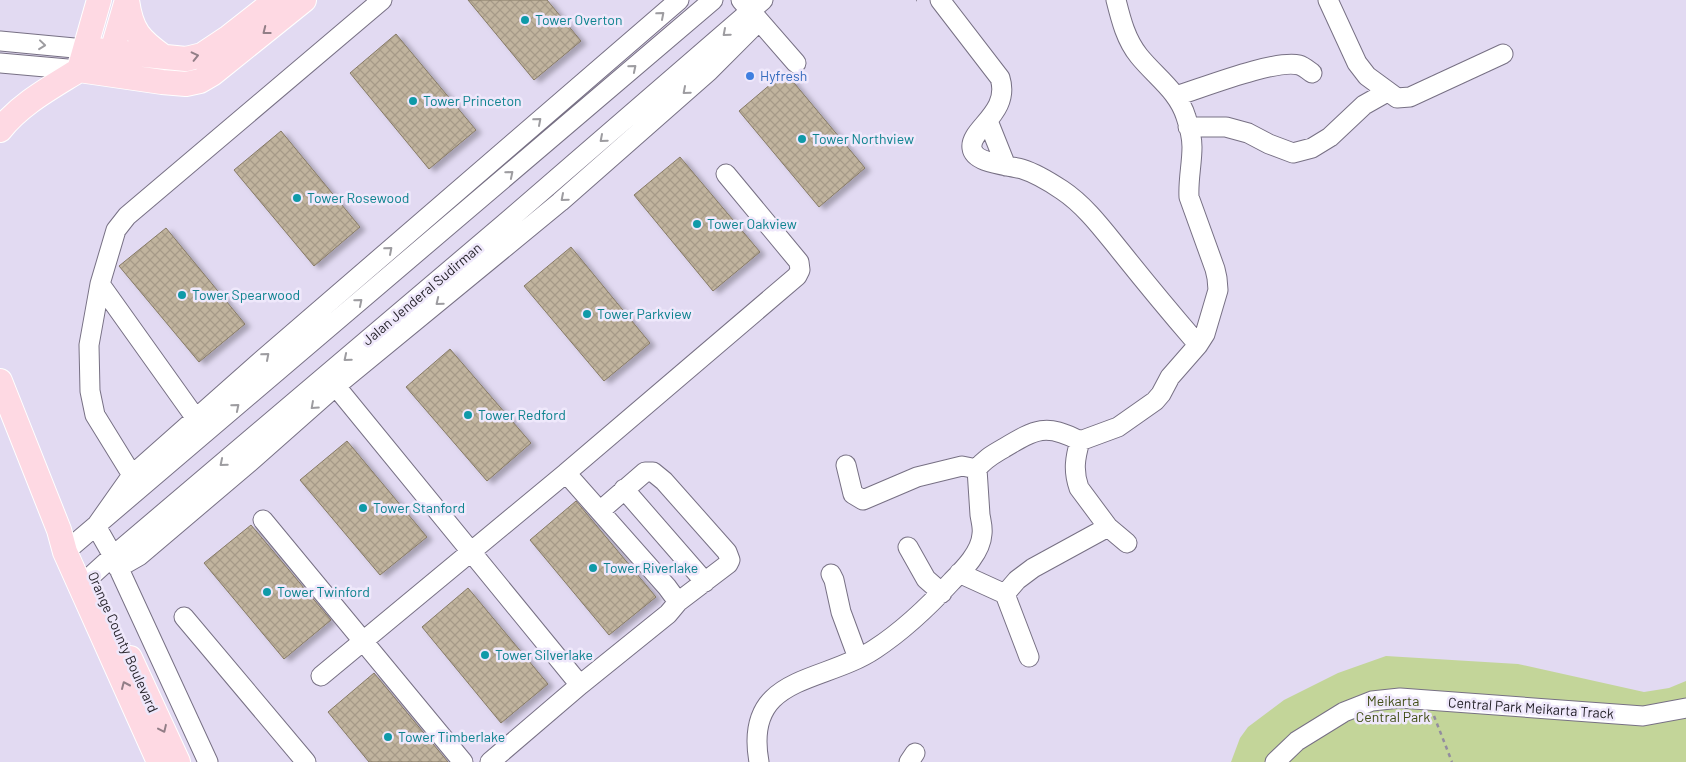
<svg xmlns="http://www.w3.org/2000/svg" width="1686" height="762" font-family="Barlow,sans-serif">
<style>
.park{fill:#c3d599}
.building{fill:url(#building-cross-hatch);stroke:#867a66;filter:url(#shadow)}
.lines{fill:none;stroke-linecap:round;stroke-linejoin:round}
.minor-casing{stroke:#777084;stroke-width:21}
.major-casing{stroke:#fff;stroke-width:26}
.path{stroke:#938d9f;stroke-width:2.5;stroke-dasharray:4 4;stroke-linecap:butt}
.minor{stroke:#fff;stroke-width:19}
.major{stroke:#fed9e3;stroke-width:24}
.oneway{stroke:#9d9ca0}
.oneway2{stroke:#927e87}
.culture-dot{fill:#0f9aa8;stroke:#efe8fb;stroke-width:2}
.shop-dot{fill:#3f7fe0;stroke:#efe8fb;stroke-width:2}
.labels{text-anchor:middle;stroke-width:5;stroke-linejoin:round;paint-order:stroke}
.culture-label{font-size:14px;fill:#0d838f;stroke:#efe8fb;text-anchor:start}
.shop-label{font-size:14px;fill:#366cbe;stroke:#efe8fb;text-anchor:start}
.street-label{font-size:14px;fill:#26232b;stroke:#efe8fb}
.park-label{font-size:14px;fill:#414e16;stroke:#efe8fb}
</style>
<defs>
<pattern id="building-cross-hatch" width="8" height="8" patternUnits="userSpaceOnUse" patternTransform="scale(1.25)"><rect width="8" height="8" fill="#c1b49e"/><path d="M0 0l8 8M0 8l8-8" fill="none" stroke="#a69a88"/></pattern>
<filter id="shadow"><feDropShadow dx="5.5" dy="3" stdDeviation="2.5" flood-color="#0004"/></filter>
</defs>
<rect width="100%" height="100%" fill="#e2daf2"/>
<path class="park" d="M1386,656L1518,664L1644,692L1669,688L1686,681V762H1231L1240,738L1248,727L1284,700L1338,673Z"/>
<path class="building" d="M468,0H547L581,41L534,80Z
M396,34L476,130L429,169L350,73Z
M785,72L865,168L819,207L739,111Z
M281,131L360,227L314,266L234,170Z
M680,157L760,252L713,291L634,195Z
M166,228L245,324L199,362L119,266Z
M571,247L650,343L604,381L524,286Z
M450,349L531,443L487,481L406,387Z
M347,441L427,537L380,575L300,480Z
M576,501L656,597L609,635L530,540Z
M251,525L331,620L284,659L204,563Z
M468,588L548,684L501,723L422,627Z
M374,673L448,762H369L328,712Z"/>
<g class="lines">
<defs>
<path id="minor" d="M741,0L796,63
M940,0L1000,78C1011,113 969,129 972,148C974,164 1009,165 1022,169C1035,173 1050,182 1062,190C1086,206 1104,231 1122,253C1146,283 1170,312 1195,341
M1328,0L1357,63L1367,76L1397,98L1410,97L1503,54
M0,41L85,49
M0,63L79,70
M1176,96C1202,88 1275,59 1299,65C1303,66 1308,70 1312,73
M988,121L1006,166
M1188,127H1226L1248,133L1269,144L1293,153L1312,148L1330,137L1364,105L1387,92
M100,284L202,427
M329,378L580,685
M1080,441C1075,458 1073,471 1079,488L1108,527L1127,543
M846,465L853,494L863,500L917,477L962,466L977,469
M132,475L95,415L90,391L89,345L100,284L116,230L127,216L382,0
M624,489L705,582
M600,511L645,472H653L664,481L727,552L730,560L728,564L678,602
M263,520L463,762
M908,547L926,579L942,593
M65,552L713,0
M118,568L139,556L251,461L336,386L560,202L709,71L759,21
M959,573L1005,594L1029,657
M831,574L834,580L841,612L858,658
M80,586L113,556L504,224L763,0
M1005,594L1017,580L1033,568L1108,527
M184,617L306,762
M321,676L566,473
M208,762L113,556L96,526L132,475L255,366L679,0
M490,762L580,685L668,614L678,602L667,587L566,473L797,276L800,270L799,262L726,174
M759,762C743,674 823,684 875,649C904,630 929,606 952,581C964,569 981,552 982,534C983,528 981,521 980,515C979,500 978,484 977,469C984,459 994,454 1004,448C1036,429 1046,423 1080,441L1118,427L1155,401L1161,394L1170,377L1198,345L1205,334L1218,290L1217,278L1215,269L1189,197C1188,180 1192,164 1192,147C1192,138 1189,126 1186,117C1178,91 1156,77 1139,56C1126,40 1121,20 1116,0
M909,762L915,753
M1275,762L1297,741L1344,712L1372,701L1400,698L1643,716L1686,708"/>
<path id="major" d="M127,0C131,31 140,40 164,57
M85,49L186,59L202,55L229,37L276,0
M108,65L127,0
M79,70L162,82L186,84L200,81L212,74L304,0
M0,130C20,104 52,87 79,70L99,0
M0,381L59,530L65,552L159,762
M130,658L178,762"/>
</defs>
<use href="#minor" class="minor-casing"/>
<use href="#major" class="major-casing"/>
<path class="path" d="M916,0H917
M1434,716L1452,762"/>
<use href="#minor" class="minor"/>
<use href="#major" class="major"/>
</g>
<defs><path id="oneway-chevron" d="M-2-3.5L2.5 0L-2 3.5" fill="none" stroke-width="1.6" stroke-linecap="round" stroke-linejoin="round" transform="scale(1.25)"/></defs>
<g class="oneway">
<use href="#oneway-chevron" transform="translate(661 15) rotate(-41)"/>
<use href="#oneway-chevron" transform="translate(726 33) rotate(139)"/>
<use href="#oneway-chevron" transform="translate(42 45) rotate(6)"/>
<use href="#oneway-chevron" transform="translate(633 68) rotate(-40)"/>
<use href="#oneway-chevron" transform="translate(686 91) rotate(139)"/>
<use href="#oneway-chevron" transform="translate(538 121) rotate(-41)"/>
<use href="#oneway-chevron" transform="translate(603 139) rotate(139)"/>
<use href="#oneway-chevron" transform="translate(510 174) rotate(-40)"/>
<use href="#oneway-chevron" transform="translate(564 198) rotate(139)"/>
<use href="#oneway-chevron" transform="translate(389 250) rotate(-41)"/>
<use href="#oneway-chevron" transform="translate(359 302) rotate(-40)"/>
<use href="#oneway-chevron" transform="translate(439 302) rotate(141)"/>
<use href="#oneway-chevron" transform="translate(266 356) rotate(-41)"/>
<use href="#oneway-chevron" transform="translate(347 358) rotate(140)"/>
<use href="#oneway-chevron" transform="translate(314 406) rotate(138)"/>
<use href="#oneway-chevron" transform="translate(236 407) rotate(-40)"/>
<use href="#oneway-chevron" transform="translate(223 463) rotate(140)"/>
</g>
<g class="oneway2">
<use href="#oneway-chevron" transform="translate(266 31) rotate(142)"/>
<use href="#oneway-chevron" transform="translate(195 56) rotate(-13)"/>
<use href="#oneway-chevron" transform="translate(125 685) rotate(-114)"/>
<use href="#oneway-chevron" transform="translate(163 729) rotate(65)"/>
</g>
<g class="culture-dot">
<circle cx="525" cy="20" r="5"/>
<circle cx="413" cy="101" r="5"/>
<circle cx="802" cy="139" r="5"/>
<circle cx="297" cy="198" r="5"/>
<circle cx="697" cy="224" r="5"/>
<circle cx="182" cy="295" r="5"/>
<circle cx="587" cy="314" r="5"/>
<circle cx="468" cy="415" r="5"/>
<circle cx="363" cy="508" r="5"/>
<circle cx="593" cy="568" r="5"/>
<circle cx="267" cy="592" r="5"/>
<circle cx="485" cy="655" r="5"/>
<circle cx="388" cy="737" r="5"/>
</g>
<circle class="shop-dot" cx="750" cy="76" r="5"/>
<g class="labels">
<g class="culture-label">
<text x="535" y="25">Tower Overton</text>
<text x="423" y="106">Tower Princeton</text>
<text x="812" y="144">Tower Northview</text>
<text x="307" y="203">Tower Rosewood</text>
<text x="707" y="229">Tower Oakview</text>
<text x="192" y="300">Tower Spearwood</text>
<text x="597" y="319">Tower Parkview</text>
<text x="478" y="420">Tower Redford</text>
<text x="373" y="513">Tower Stanford</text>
<text x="603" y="573">Tower Riverlake</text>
<text x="277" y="597">Tower Twinford</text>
<text x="495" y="660">Tower Silverlake</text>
<text x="398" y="742">Tower Timberlake</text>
</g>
<g class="shop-label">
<text x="760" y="81">Hyfresh</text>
</g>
<g class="street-label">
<text transform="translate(422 294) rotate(-40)" y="5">Jalan Jenderal Sudirman</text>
<text transform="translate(123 642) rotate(66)" y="5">Orange County Boulevard</text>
<text transform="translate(1531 708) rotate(4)" y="5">Central Park Meikarta Track</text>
</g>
<g class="park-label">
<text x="1393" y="706">Meikarta<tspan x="1393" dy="16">Central Park</tspan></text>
</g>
</g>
</svg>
